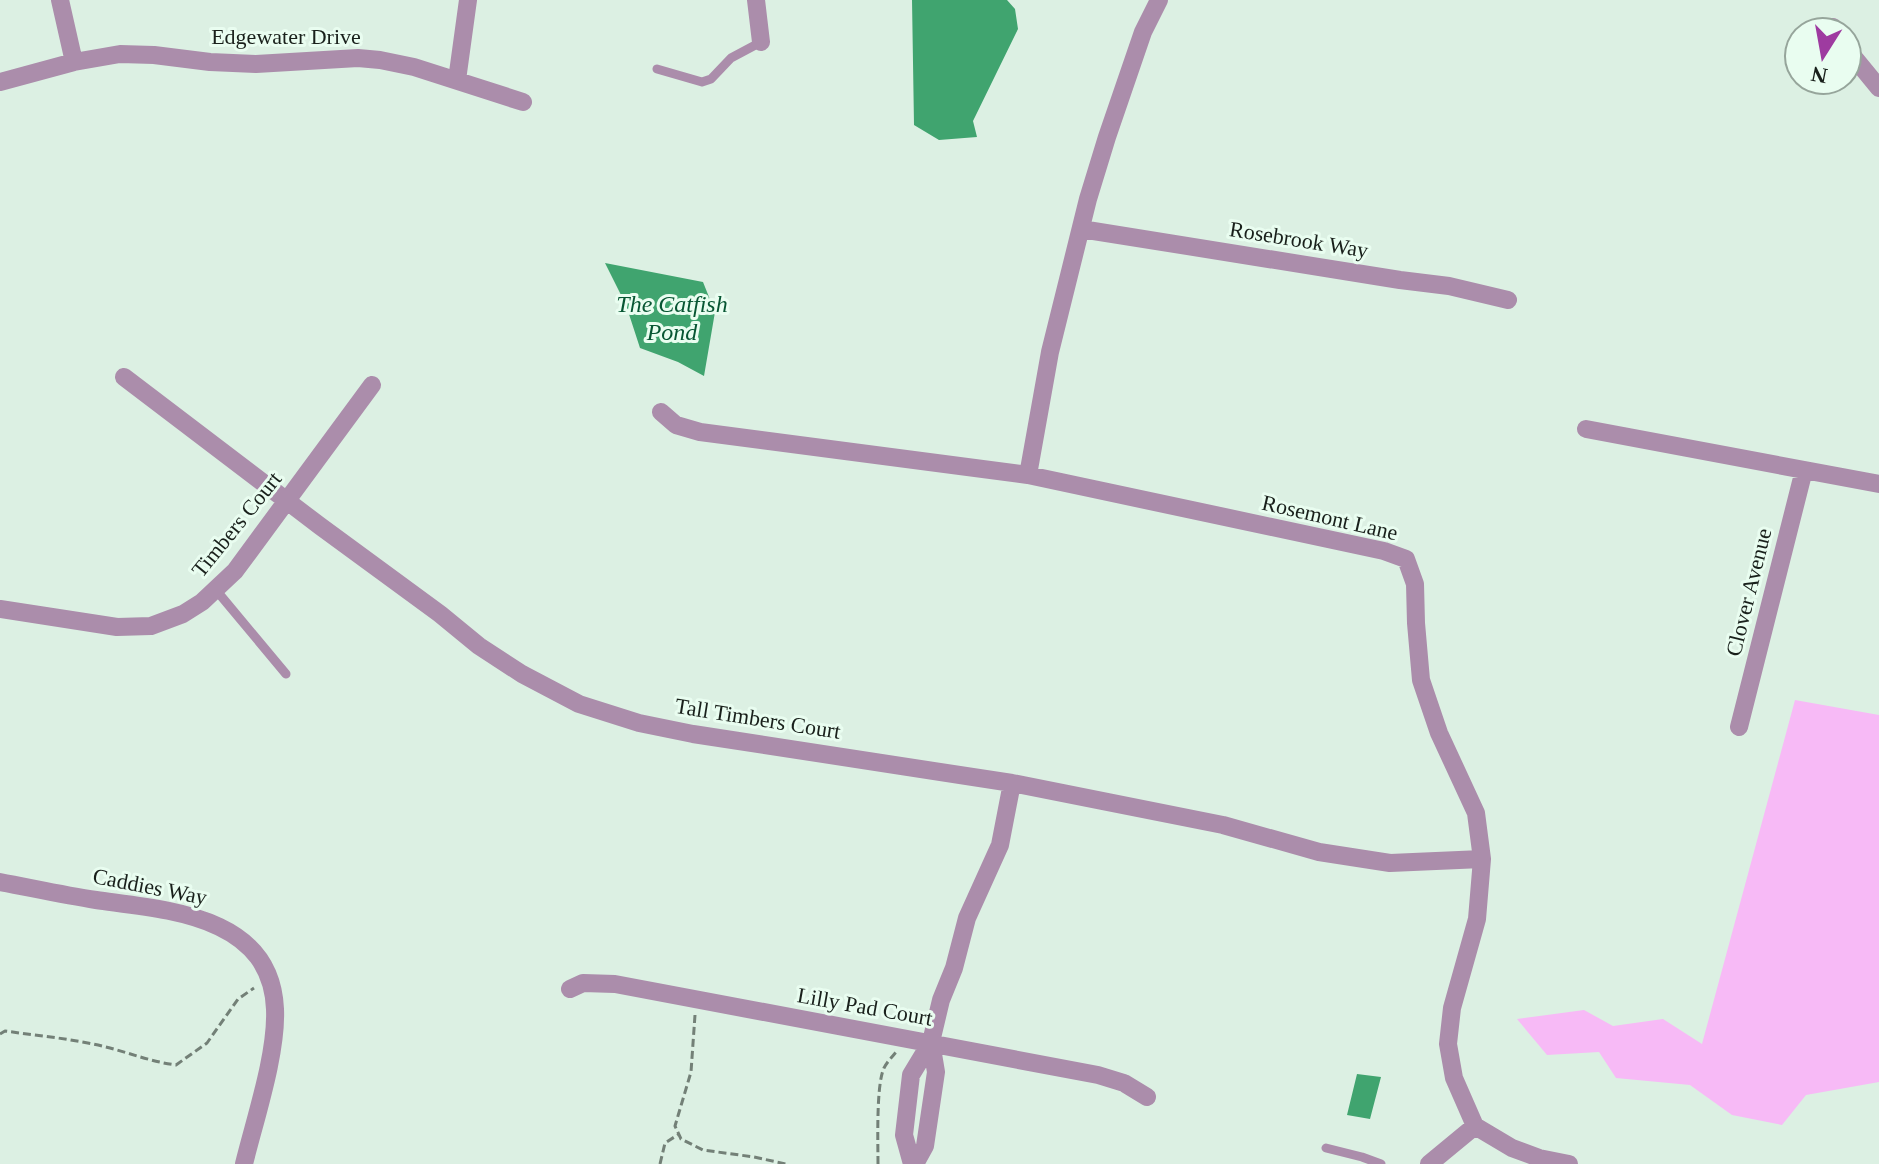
<svg xmlns="http://www.w3.org/2000/svg" width="1879" height="1164" font-family="Georgia,serif">
<style>
.green{fill:#f7baf6}
.water{fill:#40a46f}
.lines{fill:none;stroke-linecap:round;stroke-linejoin:round}
.path{stroke:#738077;stroke-width:3;stroke-dasharray:8 4;stroke-linecap:butt}
.service{stroke:#ab8dab;stroke-width:9}
.minor{stroke:#ab8dab;stroke-width:18}
.labels{text-anchor:middle;stroke-width:6;stroke-linejoin:round;paint-order:stroke}
.street-label{font-size:22px;fill:#19201b;stroke:#e9fdf0}
.water-label{font-size:24px;font-style:italic;fill:#075633;stroke:#e9fdf0}
</style>
<rect width="100%" height="100%" fill="#dcf0e3"/>
<path class="green" d="M1795,700L1879,715V1082L1806,1095L1782,1125L1732,1115L1690,1085L1616,1078L1599,1052L1547,1055L1517,1019L1584,1010L1613,1026L1663,1019L1702,1044Z"/>
<path class="water" d="M912,0H1007L1015,9L1018,29L973,121L977,137L939,140L914,125Z
M605,263L703,282L715,312L704,376L678,362L640,348L626,305Z
M1357,1074L1381,1077L1370,1119L1347,1115Z"/>
<g class="lines">
<path class="path" d="M695,1015L691,1072L675,1126L681,1139L703,1150L754,1157L786,1164
M0,1034L5,1031C40,1036 76,1039 110,1048C132,1054 153,1062 176,1065L207,1043L238,999L254,988
M660,1164L665,1143L679,1134
M878,1164C878,1143 876,1085 884,1068C887,1062 892,1057 896,1052"/>
<path class="service" d="M657,69L702,82L711,79L731,58L761,42
M216,590L286,674
M1326,1148L1362,1157L1381,1164"/>
<path class="minor" d="M60,0L74,62
M756,0L761,42
M1833,27L1836,32
M1847,49L1879,88
M457,80L468,0
M0,82L74,62L120,54L154,55L210,62L256,64L358,58L380,60L414,67L523,102
M1081,229L1400,280L1449,286L1508,300
M124,377L320,526L440,614L479,646L522,674L579,704L639,723L693,734L1012,783L1223,825L1319,852L1390,863L1482,859
M661,412L676,425L700,432L1028,475L1384,551L1406,559L1415,584L1416,623L1421,680L1439,733L1476,813L1482,859L1477,919L1452,1008L1448,1044L1454,1078L1475,1126L1512,1148L1539,1158L1569,1164
M1586,429L1879,484
M1028,475L1050,352L1088,199L1107,137L1143,32L1159,0
M0,609L117,627L151,626L183,614L202,602L235,571L372,385
M1739,727L1804,470
M0,882C32,888 64,895 96,900C167,910 271,915 275,1009C277,1054 255,1119 244,1164
M570,989L583,983L615,984L1098,1075L1124,1083L1147,1097
M912,1164L904,1135L911,1075L931,1042L941,1000L954,968L967,918L1000,845L1012,783
M915,1164L925,1146L936,1072L931,1042
M1429,1164L1475,1126"/>
</g>
<g class="labels">
<g class="street-label">
<text x="286" y="44">Edgewater Drive</text>
<text transform="translate(1299 239) rotate(9)" y="8">Rosebrook Way</text>
<text transform="translate(1330 517) rotate(13)" y="8">Rosemont Lane</text>
<text transform="translate(236 524) rotate(-51)" y="8">Timbers Court</text>
<text transform="translate(1748 592) rotate(-76)" y="8">Clover Avenue</text>
<text transform="translate(758 718) rotate(9)" y="8">Tall Timbers Court</text>
<text transform="translate(150 886) rotate(11)" y="8">Caddies Way</text>
<text transform="translate(865 1006) rotate(10)" y="8">Lilly Pad Court</text>
</g>
<g class="water-label">
<text x="672" y="312">The Catfish<tspan x="672" dy="28">Pond</tspan></text>
</g>
</g>
<g transform="translate(1823 56) rotate(191)"><circle r="38" fill="#e9fdf0" stroke="#96a59b" stroke-width="2"/>
<path d="M0-6L14 30L0 20L-14 30Z" fill="#9e3ba0"/>
<text y="-12" font-size="22" font-weight="bold" text-anchor="middle" fill="#19201b">N</text>
</g>
</svg>
